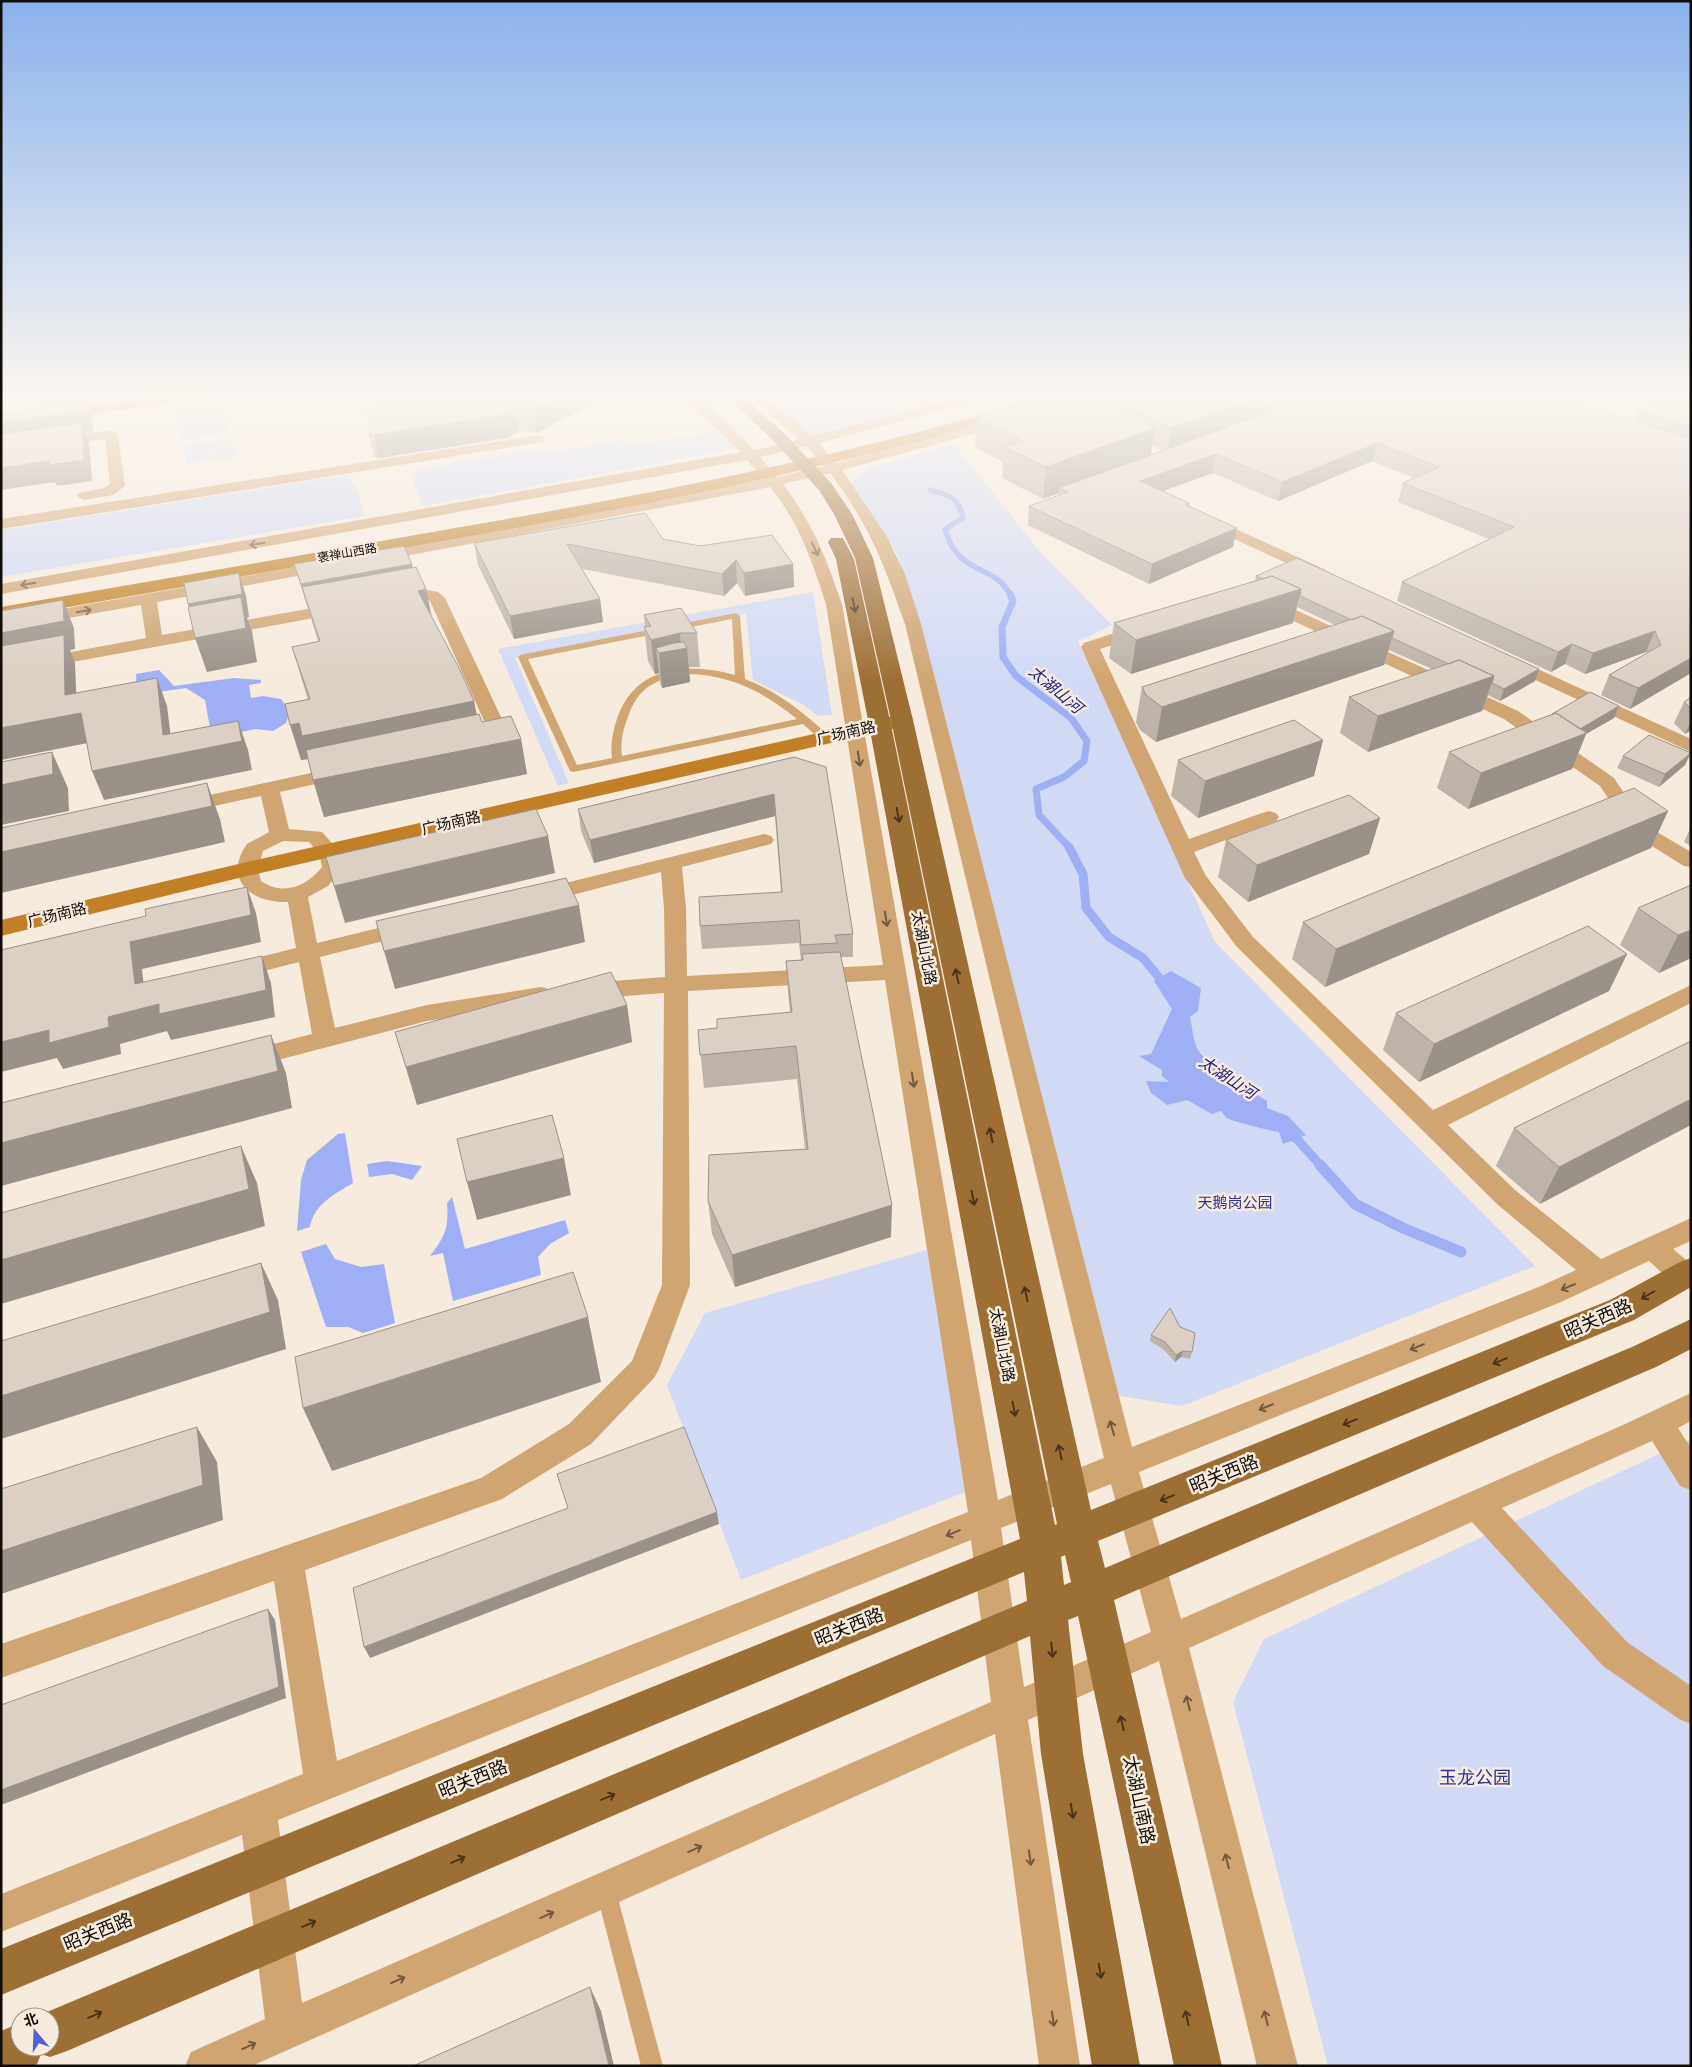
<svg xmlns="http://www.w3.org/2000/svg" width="1692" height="2067" font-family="Rubik,'Noto Sans SC',sans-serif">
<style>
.green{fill:#d1d9f5}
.water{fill:#9eaff5}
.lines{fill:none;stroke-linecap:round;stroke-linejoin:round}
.stream-far3{stroke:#9eaff5;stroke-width:5.5}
.stream-far2{stroke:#9eaff5;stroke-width:7}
.stream-far1{stroke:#9eaff5;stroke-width:9}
.stream{stroke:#9eaff5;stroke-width:11}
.lane{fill:#d1a572;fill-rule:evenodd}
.street{fill:#d1a572;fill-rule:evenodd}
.secondary{fill:#c18025;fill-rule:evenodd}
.primary{fill:#9e6f34;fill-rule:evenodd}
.wall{fill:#bdb3a9;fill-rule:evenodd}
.shaded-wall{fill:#9a9289}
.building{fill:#dcd0c4;stroke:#9a9289}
.oneway{stroke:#71593e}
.oneway2{stroke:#49341a}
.labels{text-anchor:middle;stroke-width:5;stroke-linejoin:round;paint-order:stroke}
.far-street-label{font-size:12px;fill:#110d09;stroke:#f7ebde}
.street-label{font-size:15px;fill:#110d09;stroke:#f7ebde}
.park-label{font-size:15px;fill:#2c3295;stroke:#f7ebde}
.water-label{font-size:16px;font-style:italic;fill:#222285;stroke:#f7ebde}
.near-street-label{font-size:18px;fill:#110d09;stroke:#f7ebde}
.near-park-label{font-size:18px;fill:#2c3295;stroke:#f7ebde}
</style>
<rect width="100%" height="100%" fill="#f7ebde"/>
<path class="green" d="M757,393H985L818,435L799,433Z
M710,403L748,440L725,451L423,506L411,475L421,469L531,450L537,454L624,440L638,445L726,429L701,404Z
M223,407L230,433L180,441L175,413Z
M232,439L236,457L212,460L209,443Z
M208,443L211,460L187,464L184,446Z
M954,444L1040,552L1112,625L1078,641L1215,942L1535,1266L1182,1406L1108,1394L897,553L851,484L868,468Z
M346,475L357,490L365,516L1,577V530Z
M813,592L832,715L818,716L804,705L753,680L746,614L515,658L569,783L558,786L498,649Z
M927,1250L965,1492L741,1580L667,1385L705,1313Z
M1691,1439V2066H1328L1233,1702L1264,1639Z"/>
<path class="water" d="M159,670L174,686L234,678L261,680V683L249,685L251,698L263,696L281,699L290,711L286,723L273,731L256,729L236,733L210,728L205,700L186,688L137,695L136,674Z
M1171,971L1201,988L1198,1011L1190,1017C1195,1040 1192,1054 1216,1064L1219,1071L1267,1101V1108L1288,1116L1306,1135L1283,1144L1279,1132C1272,1131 1231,1121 1227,1118C1224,1116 1223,1113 1221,1111L1212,1114L1187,1100L1167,1105L1151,1093L1146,1081L1169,1082L1162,1076V1070L1139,1056L1151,1054L1172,1009L1154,981Z
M345,1133L353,1183C336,1193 313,1205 310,1227L297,1231L301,1180L307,1160L338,1134Z
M387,1161L422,1166L412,1180L392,1174L369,1177L367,1164Z
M452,1197L465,1249L565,1220L569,1233L550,1244L538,1257L541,1275L453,1301L443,1253L430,1256C445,1236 449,1229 447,1203Z
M326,1244L335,1259L361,1267L384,1264L395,1323L363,1333L348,1327H326L301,1252Z"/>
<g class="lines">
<path class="stream-far3" d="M930,490C950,496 958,496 963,518L945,529C958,577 995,563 1010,595"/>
<path class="stream-far2" d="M1010,594L1013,601L1002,627L1003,657L1016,676L1071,718L1087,741L1084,761L1064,777L1036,789L1039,815L1070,848"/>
<path class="stream-far1" d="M1069,847L1083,874L1086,908L1109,937L1143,958L1167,987
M1286,1133L1297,1139L1321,1166"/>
<path class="stream" d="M1320,1165L1355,1204L1403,1228L1461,1252"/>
<path class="lane" d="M736,613L740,616L745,679C777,691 803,712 828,735V739H820L803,724L574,772L570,771L518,657L520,655ZM732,619L735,675C689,662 637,665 618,716C613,730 610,744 612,758L577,765L528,659ZM688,674C731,675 764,692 797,719L622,756C620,742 623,730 628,717C639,685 657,679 688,674Z
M606,1881L613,1884L616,1891L663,2066H641L596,1891L599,1884Z"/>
<path class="street" d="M1,393H17L15,396H1Z
M678,393H692L726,422L754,450L799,440L747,393H761L812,436L976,393H997L995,396L819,443L836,463L1008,416L1015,420L1013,423L842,470L886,535L905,574L921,624L1132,1447L1541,1286L1576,1270L1497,1204L1237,947L1185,878L1081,647L1084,643L1136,626H1148L1151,630L1148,634L1100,649L1189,839L1262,813L1269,811L1276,813L1279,817L1276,821L1194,852L1206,876L1253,937L1433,1110L1691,985V1003L1448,1125L1515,1190L1601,1259L1691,1218V1241L1673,1249L1691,1264V1284C1674,1290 1661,1271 1649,1261L1561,1302L1139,1472L1181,1619L1623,1425L1691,1393V1421L1678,1428L1691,1448V1490L1680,1486L1652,1441L1502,1508L1627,1642L1691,1686V1724L1679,1719L1603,1666L1472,1522L1189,1648L1298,2066H1257L1159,1661L1028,1720L1080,2066H1039L995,1734L252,2066H185L191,2052L265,2019L242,1835L1,1932V1894L303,1774L274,1581L1,1678V1644L481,1478L569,1424L632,1361L662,1285L664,993L587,999L579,996L575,991L579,986L587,983L665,977L664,908L661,872L541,903L533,901L530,896L533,891L764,834L771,836L774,840L771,844L682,867L686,908L687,976L883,965L826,604C812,561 799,522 770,487L374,562L366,557L374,552L764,479L747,460L1,594V584L741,452ZM806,446L824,466L777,477L760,457ZM830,473C869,524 884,564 905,624L1104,1458L998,1500L842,604C825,555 814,526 783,484ZM885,980L968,1512L337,1761L305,1570L502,1499L591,1444L654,1378L659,1369L690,1285L688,991ZM1111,1484L1151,1632L1024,1687L1001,1528ZM971,1540L991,1702L302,2003L278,1820Z
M1267,393C1282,392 1301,393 1305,411L1303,414L1281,422H1271L1269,419L1271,416L1291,409L1288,404Z
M111,430L118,434L125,486L113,495L84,500L77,496L79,493L104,488L110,484L105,439L1,454V446Z
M538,435L543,436L545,439L543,442L1,529V519Z
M1207,516L1326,570L1328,573L1326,576H1314L1202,524L1199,521L1202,518Z
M329,561L335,563L337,566L335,569L157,602L162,635L341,603L347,604L349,608L347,612L1,675V665L146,638L141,605L1,630V620Z
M422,589L438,592L445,598L508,732C501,743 493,751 478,747L476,743L489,732L430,601C417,595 403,605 390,601L388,598L390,595Z
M1265,596L1518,711L1614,778L1645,825L1691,852V867L1684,866L1631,833L1600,786L1504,719L1259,605L1257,601L1259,597Z
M1509,656L1691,739V752L1503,665L1500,661L1503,657Z
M344,766L351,768L354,772L351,776L280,792L289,829L322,832L339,851L343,868L328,886L308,897L317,943L411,920L419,922L422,927L419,932L320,957L335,1028L427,1005L541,987L549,989L553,995L549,1001L541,1003L427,1021L247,1068L238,1065L235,1059L238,1053L312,1034L299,962L232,979L224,976L221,971L224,966L296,948L288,902C251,903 222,880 247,844L269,832L261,796L181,813L174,811L171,807L174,803L181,801ZM283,841L309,842L319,853L322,867C306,887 283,896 261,881L258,869L263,851Z"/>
<path class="secondary" d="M174,393H212L204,398L1,427V417Z
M1054,393H1077L1074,396C862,464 644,506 425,544C284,569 142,594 1,619V607C147,582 292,557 438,531C646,495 853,456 1054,393Z
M902,714L910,715L913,720L910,725L247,876L1,936V920L247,862Z"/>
<path class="primary" d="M723,393H739L783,432L831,483L852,514L873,558L913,720L1091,1510L1610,1300L1680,1262L1691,1258V1287L1634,1320L1098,1541L1105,1568L1632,1347L1691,1319V1349L1656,1367L1114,1600L1222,2066H1174L1078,1616L1068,1620L1083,1754L1140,2066H1092L1041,1754L1030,1636L67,2051L50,2057L41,2054L37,2064L32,2066H1V2031L20,2023V2047H50V2017H35L1027,1601L1024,1572L1,1995V1949L1020,1539L869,725L836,559L828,542L831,538H843L854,559L891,725L1055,1525L1057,1524L891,720L855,558L834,514L819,490L771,438ZM1065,1555L1071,1582L1064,1585L1061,1557Z"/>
</g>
<path class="wall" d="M611,393L537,433L519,431L507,438L379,458L374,457L369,434L370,426L366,407L384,405Z
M1086,393H1286L1283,407L1309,402L1633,420L1637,409L1691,393V673L1630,709L1601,695L1609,675L1647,653L1646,652L1585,674L1565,664L1551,672L1397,601L1402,582L1489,539L1398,502L1403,483L1414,478L1372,461L1278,501L1213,473L1162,491L1189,503V507L1233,547L1149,584L1028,525L1029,506L1059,495V493L1043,499L1002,478L1003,462L975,447L977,416L1086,395ZM1152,445L1162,450L1151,455Z
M663,539L793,564L794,587L745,596L737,583L724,596L582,569L600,599L603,622L514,639L478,565L474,543Z
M294,564L413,568L426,589L431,616L474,701L476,715L482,722L521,739L527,774L324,817L313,780L308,759L301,760L308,700L292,647L318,641L301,587Z
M1256,576L1535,681L1500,701L1488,695L1482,711L1368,752L1340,733L1349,697L1432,669L1389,650L1384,665L1156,742L1140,730L1136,722L1142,687L1335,625L1297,607L1293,623L1131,674L1109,658L1114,623L1255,581Z
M644,615L697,633L700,667H689L690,682L662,688L660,683L659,673L655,674L648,661L644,627H645Z
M1691,697V730L1685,734L1674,723L1684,702Z
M1614,718L1586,734L1572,769L1468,809L1437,788L1449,752Z
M1323,740L1314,776L1198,818L1171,796L1178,760Z
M1623,756L1685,765L1659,787L1617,768Z
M794,757L853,934V957H841L891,1237L735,1287L712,1234L708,1201L805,1149L797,1079L704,1088L698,1030L717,1028L790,1012L788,993L786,961L801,960L799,943L702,949L700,926L781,892L775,816L594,863L581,831L578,809Z
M1668,811L1651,848L1325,987L1292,959L1303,922Z
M1380,818L1369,854L1248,902L1218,877L1226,840Z
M1691,827V846L1684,842Z
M1691,885V958L1659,973L1620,945L1638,908Z
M1627,954L1609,991L1419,1082L1383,1050L1396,1013Z
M627,1005L632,1042L417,1105L395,1032Z
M1691,1041L1540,1204L1496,1166L1514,1128Z
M1151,1335L1192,1352L1190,1359L1181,1357L1175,1362L1163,1349L1150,1341Z"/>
<path class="shaded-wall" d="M40,393H130L90,399V403H87L92,416L93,431L85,432L89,443L92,481L57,486L55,482L1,490V468L49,461L84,460L1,445V423L46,409Z
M567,393H611L537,433L533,410Z
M1136,393H1202L1130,408L1129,418L1111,424L1114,400Z
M1270,393H1286L1282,410L1167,453L1171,428Z
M516,408L519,431L507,438L379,458L374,435Z
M1155,428L1150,459L1059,488V493L1043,499L1046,467Z
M1377,443L1372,461L1278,501L1282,482Z
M1216,454L1213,473L1138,500L1140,481Z
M1237,528L1233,547L1149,584L1152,564Z
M736,560L737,583L724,596L722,574Z
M412,564L417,587H302L307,607L301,584Z
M793,564L794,587L745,596L744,573Z
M239,573L246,596L249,617L247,618L252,631L257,662L207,672L195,638L196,627L188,604Z
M426,589L433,623L418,591Z
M1301,589L1293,623L1131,674L1136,640Z
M600,599L603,622L514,639L510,616Z
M63,600L74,628L75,649L70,650L75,663L77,714L81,713L93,742L1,760V633Z
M1394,631L1384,665L1156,742L1162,707Z
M1655,631L1646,652L1585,674L1593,653Z
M680,633L681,649L687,648L690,682L662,688L659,653L656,648L659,673L655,674L651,640Z
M1572,644L1565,664L1551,672L1558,652Z
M1691,658V673L1630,709L1638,688Z
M1539,669L1535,681L1500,701L1504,689Z
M1494,676L1482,711L1368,752L1378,716Z
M157,678L167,706L173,754L238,721L248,750L252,770L104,800L92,771L163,735Z
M474,701L481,736L301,760L290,725L299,723Z
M1619,706L1614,718L1586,734L1572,769L1468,809L1481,773L1579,729Z
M1691,721V730L1685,734Z
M521,739L527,774L324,817L313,780Z
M1323,740L1314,776L1198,818L1205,781Z
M52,752L68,788L69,811L1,825V785Z
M1691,753L1685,765L1659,787L1665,774Z
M207,783L220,819L225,842L1,893V852Z
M774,794L775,816L594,863L590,840Z
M1668,811L1651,848L1325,987L1336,949Z
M1380,818L1369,854L1248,902L1257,865Z
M548,836L555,873L345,923L334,886Z
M247,887L256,913L261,942L142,969L146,1007L262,956L271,983L275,1017L171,1040L167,1031L120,1044L121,1054L63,1069L57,1058L1,1072V1042L49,1030L108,1017L135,984L130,942Z
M579,905L585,942L395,989L384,951Z
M1691,930V958L1659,973L1678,935Z
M1627,954L1609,991L1419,1082L1434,1044Z
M627,1005L632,1042L417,1105L406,1067Z
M271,1035L286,1073L292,1108L1,1186V1143Z
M1691,1099V1125L1540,1204L1559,1167Z
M241,1146L257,1183L265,1226L1,1304V1260Z
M564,1158L571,1195L477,1220L467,1182Z
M892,1205L891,1237L735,1287L732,1255Z
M261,1263L278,1300L286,1349L1,1439V1396Z
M588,1317L601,1382L332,1471L303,1408Z
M1183,1351L1181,1357L1175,1362L1176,1355Z
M197,1427L217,1462L223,1520L1,1594V1551Z
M717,1512L719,1524L370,1658L364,1647Z
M268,1609L275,1620L286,1698L1,1805V1790Z
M590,1987L601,2011L614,2066H609Z"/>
<path class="building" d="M416,393H567L533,410L516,408L503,415L374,435L369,434L371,421L366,407L384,405L391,398L399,395Z
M1065,393H1082L1155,428L1046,467L1005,447L1023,441L977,416Z
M1100,393H1136L1114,400Z
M1175,393H1270L1171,428L1130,408Z
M1335,393H1549L1691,439V658L1638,688L1609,675L1661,645L1655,631L1593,653L1572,644L1558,652L1402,582L1514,527L1403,483L1439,467L1377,443L1282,482L1216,454L1140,481L1189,503L1186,505L1237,528L1152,564L1029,506L1068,492L1059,488L1304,400L1309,402Z
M1676,393H1691V427L1637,409Z
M85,396L86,411L1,423V415L39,410V403Z
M82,423L84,460L49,465V461L1,468V434Z
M645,513L663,539L700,546L772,535L793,564L744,573L736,560L722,574L567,544L600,599L510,616L474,543Z
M404,546L412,564L301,584L294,564Z
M1297,558L1539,669L1504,689L1492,683L1494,676L1459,660L1449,664L1392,638L1394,631L1362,616L1352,620L1300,596L1301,589L1272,576L1263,579L1256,576Z
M416,567L426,589L418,591L460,670L474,701L302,736L299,723L290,725L285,704L310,699L292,647L320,641L302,587Z
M239,573L242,594L188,604L184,583Z
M1272,576L1301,589L1136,640L1114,623Z
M241,597L246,628L195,638L188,607Z
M63,600L64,621L1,633V611Z
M681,608L697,633H680L651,640L644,627L651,626L644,615Z
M1362,616L1394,631L1162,707L1146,695L1142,687Z
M64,635L65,695L157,678L163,735L238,721L242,741L92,771L81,713L1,728V646Z
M684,642L687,648L659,653L656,648L674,643Z
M1459,660L1494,676L1378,716L1349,697Z
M1590,692L1619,706L1580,729L1556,713L1552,714Z
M1691,697V709L1684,702Z
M1556,713L1587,733L1481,773L1449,752Z
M479,714L482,722L511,716L521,739L313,780L306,750Z
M1294,720L1323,740L1205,781L1178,760Z
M1649,735L1691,753L1665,774L1623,756Z
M52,752L53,774L1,785V762Z
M794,757L826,767L853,934L835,935L837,943L801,945L799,920L700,926L699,897L782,892L774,794L590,840L578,809Z
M207,783L212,806L1,852V828Z
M1634,788L1668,811L1336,949L1303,922L1488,846Z
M1349,795L1380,818L1257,865L1226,840Z
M536,809L548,836L334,886L326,857Z
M566,878L579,905L384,951L376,921Z
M1691,885V930L1678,935L1638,908Z
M247,887L251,915L130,942L135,984L262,956L266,990L159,1014V1004L108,1017L109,1027L49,1043V1030L1,1042V950L146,916L145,909Z
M1588,926L1627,954L1434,1044L1396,1013Z
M840,952L892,1205L732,1255L708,1201L709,1155L808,1149L796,1046L700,1055L698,1030L717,1028V1019L792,1012L786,961L803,960L802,954Z
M611,972L627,1005L406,1067L395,1032Z
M271,1035L278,1071L1,1143V1103Z
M1691,1041V1099L1559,1167L1514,1128Z
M552,1115L564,1158L467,1182L457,1139Z
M241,1146L249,1189L1,1260V1213Z
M261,1263L270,1312L1,1396V1341Z
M573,1272L588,1317L303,1408L295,1357Z
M1170,1308L1180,1327L1195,1333L1192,1352L1183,1351L1176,1355L1165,1342L1151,1335Z
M197,1427L203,1485L1,1551V1489Z
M684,1427L717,1512L364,1647L353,1588L568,1508L557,1474Z
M268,1609L279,1687L1,1790V1705Z
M590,1987L609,2066H413Z"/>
<defs><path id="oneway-shaft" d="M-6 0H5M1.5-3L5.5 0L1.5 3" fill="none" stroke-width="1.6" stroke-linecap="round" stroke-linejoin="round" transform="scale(1.25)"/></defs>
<g class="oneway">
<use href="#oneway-shaft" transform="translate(257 544) rotate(170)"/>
<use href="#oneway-shaft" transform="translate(815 549) rotate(65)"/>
<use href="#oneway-shaft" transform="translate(28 584) rotate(170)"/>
<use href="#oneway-shaft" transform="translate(84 611) rotate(-10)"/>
<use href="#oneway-shaft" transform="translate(859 759) rotate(81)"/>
<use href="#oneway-shaft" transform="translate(886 919) rotate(81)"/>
<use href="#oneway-shaft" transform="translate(913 1080) rotate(81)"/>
<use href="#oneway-shaft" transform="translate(1568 1287) rotate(157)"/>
<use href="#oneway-shaft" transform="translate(1417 1347) rotate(158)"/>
<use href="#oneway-shaft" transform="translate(1266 1407) rotate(158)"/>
<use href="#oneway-shaft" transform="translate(1112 1428) rotate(-106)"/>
<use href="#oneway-shaft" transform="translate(953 1533) rotate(158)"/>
<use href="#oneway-shaft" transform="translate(1188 1703) rotate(-104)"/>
<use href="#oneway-shaft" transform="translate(695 1849) rotate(-24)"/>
<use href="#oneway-shaft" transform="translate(1030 1858) rotate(82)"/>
<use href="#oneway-shaft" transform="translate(1227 1861) rotate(-104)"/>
<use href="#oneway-shaft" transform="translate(547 1915) rotate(-24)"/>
<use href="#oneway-shaft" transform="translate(398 1980) rotate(-24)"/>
<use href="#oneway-shaft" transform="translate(1266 2018) rotate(-104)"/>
<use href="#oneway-shaft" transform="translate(1053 2019) rotate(82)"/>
<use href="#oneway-shaft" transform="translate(249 2046) rotate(-24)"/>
</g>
<g class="oneway2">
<use href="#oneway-shaft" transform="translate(854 605) rotate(78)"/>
<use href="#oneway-shaft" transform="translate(898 815) rotate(79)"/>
<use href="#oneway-shaft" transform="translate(957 976) rotate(-102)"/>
<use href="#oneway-shaft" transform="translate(991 1135) rotate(-102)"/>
<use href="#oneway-shaft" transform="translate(973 1198) rotate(79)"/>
<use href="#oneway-shaft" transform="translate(1026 1294) rotate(-102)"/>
<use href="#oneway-shaft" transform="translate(1648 1295) rotate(150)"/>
<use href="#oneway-shaft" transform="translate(1500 1361) rotate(158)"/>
<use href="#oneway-shaft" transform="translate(1014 1409) rotate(79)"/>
<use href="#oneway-shaft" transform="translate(1350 1422) rotate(158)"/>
<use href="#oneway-shaft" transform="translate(1060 1452) rotate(-102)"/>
<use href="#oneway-shaft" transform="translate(1167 1498) rotate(158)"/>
<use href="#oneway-shaft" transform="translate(1052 1650) rotate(84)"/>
<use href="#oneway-shaft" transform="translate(1122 1723) rotate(-103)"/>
<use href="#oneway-shaft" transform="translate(608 1797) rotate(-23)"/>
<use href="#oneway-shaft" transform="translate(1072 1811) rotate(80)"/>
<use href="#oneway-shaft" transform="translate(458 1860) rotate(-23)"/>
<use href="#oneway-shaft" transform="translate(309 1924) rotate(-23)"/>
<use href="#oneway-shaft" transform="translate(1100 1971) rotate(80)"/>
<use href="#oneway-shaft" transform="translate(95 2015) rotate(-23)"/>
<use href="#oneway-shaft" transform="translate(1187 2018) rotate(-102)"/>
</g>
<linearGradient id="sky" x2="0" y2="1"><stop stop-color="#8ab2ed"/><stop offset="0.58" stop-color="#fbf6f0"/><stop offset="1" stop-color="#fbf6f0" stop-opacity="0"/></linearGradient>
<rect width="1692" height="682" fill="url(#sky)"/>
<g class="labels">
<g class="far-street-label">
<text transform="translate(347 553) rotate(-10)" y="4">褒禅山西路</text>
</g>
<g class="street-label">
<text transform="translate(846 733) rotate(-13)" y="5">广场南路</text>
<text transform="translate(451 823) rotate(-13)" y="5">广场南路</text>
<text transform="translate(57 915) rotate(-14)" y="5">广场南路</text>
<text transform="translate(924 948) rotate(79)" y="5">太湖山北路</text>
<text transform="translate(1002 1345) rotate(79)" y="5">太湖山北路</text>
</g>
<g class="park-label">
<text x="1235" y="1208">天鹅岗公园</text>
</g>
<g class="water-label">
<text transform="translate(1056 689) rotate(40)" y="6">太湖山河</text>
<text transform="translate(1228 1077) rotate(33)" y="6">太湖山河</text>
</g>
<g class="near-street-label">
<text transform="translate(1598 1319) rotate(-24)" y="6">昭关西路</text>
<text transform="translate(1224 1474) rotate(-22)" y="6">昭关西路</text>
<text transform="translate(849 1627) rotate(-22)" y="6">昭关西路</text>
<text transform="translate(473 1779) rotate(-22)" y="6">昭关西路</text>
<text transform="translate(1139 1800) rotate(78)" y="6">太湖山南路</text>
<text transform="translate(98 1932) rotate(-22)" y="6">昭关西路</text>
</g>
<g class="near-park-label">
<text x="1475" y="1784">玉龙公园</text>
</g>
</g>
<rect width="1692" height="2067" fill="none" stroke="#110d09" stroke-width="5"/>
<g transform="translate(35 2032) rotate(341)"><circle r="24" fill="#f7ebde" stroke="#9b9289"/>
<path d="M0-4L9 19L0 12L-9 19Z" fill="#5160d5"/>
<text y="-8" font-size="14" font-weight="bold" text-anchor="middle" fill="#110d09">北</text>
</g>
</svg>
